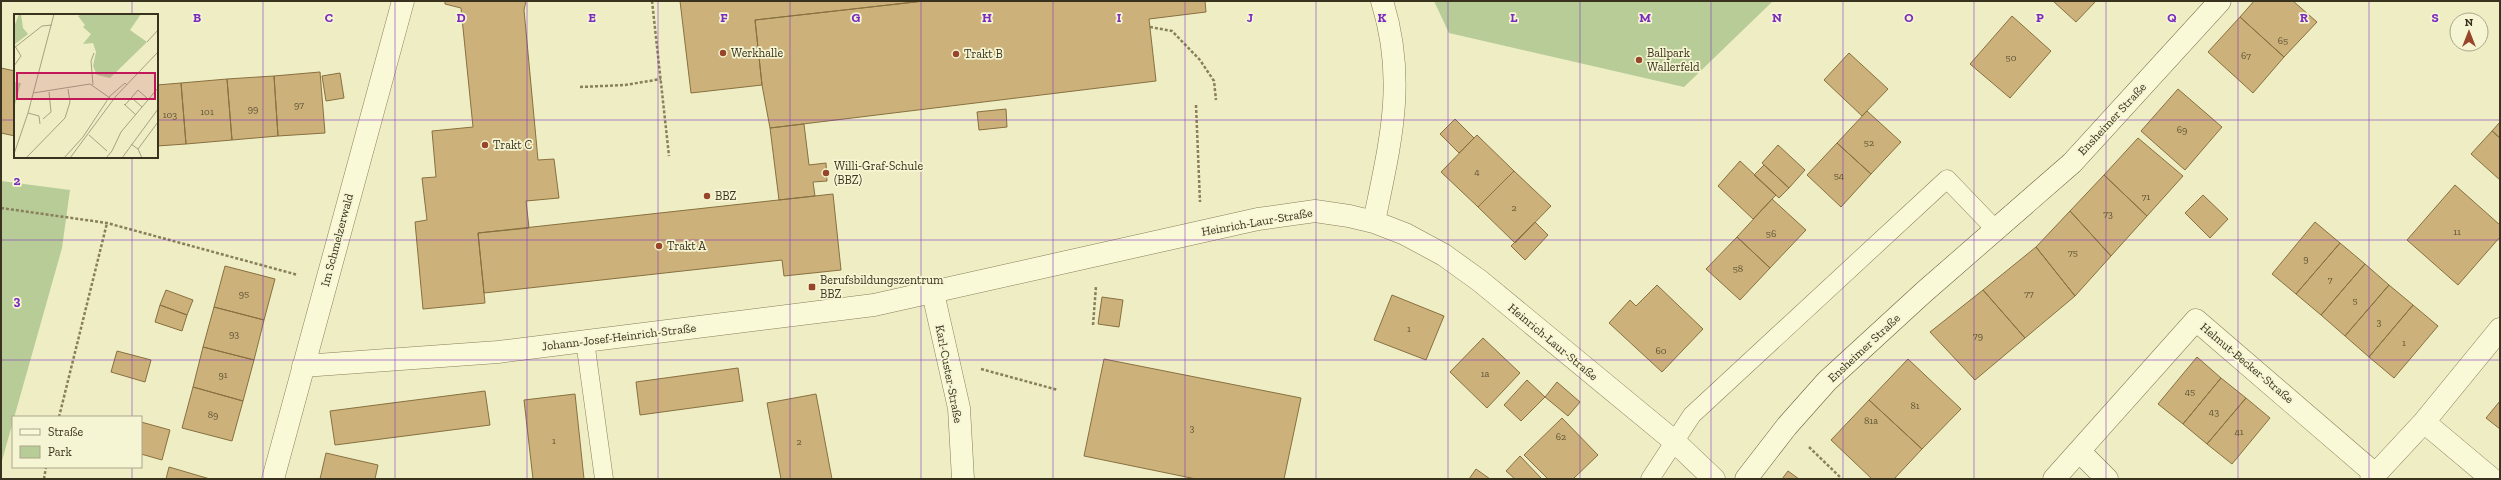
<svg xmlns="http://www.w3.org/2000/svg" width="2501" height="480" font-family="'Zilla Slab',serif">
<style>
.green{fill:#b8cc98}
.building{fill:#ccb27a;stroke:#887040}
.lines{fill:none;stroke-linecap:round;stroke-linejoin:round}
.service-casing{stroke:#897f5a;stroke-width:19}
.minor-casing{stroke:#897f5a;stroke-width:23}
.secondary-casing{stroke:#6b603d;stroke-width:23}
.path{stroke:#897f5a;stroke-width:2.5;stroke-dasharray:3 2;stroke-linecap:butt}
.service{stroke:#f9f8d7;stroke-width:18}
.minor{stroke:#f9f8d7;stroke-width:22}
.secondary{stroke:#f9f8d7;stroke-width:22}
.grid{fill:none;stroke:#7b2cbf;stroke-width:1;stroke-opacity:0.55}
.poi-dot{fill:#98462a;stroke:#f6f5d3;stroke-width:1.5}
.labels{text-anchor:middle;stroke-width:3.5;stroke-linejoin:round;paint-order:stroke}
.number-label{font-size:10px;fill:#5e5235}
.poi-label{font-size:12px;fill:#39321e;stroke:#f6f5d3;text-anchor:start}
.street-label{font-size:12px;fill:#39321e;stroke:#f6f5d3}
.inset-road{fill:none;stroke:#a6a282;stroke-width:1}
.view{fill:#c2185b;fill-opacity:0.15;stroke:#c2185b;stroke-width:2}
.inset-edge{fill:none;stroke:#39321e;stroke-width:2}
.grid-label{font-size:13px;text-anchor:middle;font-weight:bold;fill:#7b2cbf;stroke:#f6f5d3;stroke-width:3.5;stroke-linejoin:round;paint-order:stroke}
</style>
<rect width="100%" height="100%" fill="#eeedc4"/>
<path class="green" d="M1434,1H1773L1684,87L1449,33Z
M1,181L70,190L62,248L1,464Z"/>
<path class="building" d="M445,1H526L524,10L538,160L554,159L559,198L526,201L529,228L478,233L485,303L423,309L415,222L427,220L422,178L436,177L432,131L473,127L461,8L445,4Z
M680,1H924L755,20L762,85L691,93Z
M924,1H1205L1206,12L1149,19L1156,81L770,128L762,85L755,20Z
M2053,1H2096L2076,22Z
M2254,1H2293L2317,22L2284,57L2240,17Z
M2012,16L2051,51L2010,98L1970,64Z
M2240,17L2284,57L2253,93L2208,52Z
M1849,53L1888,89L1862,116L1824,80Z
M1,68L15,71V136L1,133Z
M320,72L325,133L278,136L274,76Z
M340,73L344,98L326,101L322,76Z
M274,76L278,136L232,140L227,79Z
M227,79L232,140L186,144L181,83Z
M181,83L186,144L157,146V85Z
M2178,89L2222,127L2185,170L2141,131Z
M1006,109L1007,127L979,130L977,112Z
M1867,111L1901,142L1871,174L1837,143Z
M1455,119L1474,138L1459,153L1440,134Z
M2500,122V138L2492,131Z
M804,124L809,165L826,163L827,181L813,182L815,196L779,200L770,128Z
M2492,131L2500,138V180L2471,154Z
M1477,135L1514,171L1478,207L1441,172Z
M2138,138L2183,176L2147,216L2104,175Z
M1837,143L1871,174L1841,207L1807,175Z
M1778,145L1805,170L1789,188L1762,163Z
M1740,161L1776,195L1753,219L1718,186Z
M1764,165L1789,188L1779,198L1754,175Z
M1514,171L1551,206L1515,243L1478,207Z
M2104,175L2147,216L2111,256L2070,211Z
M2455,185L2500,225V237L2458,285L2407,240Z
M833,194L841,270L784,276L782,260L484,293L478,233Z
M2203,195L2228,219L2210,238L2185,213Z
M1772,199L1806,230L1770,268L1737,237Z
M2070,211L2111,256L2075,296L2036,247Z
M1535,222L1548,235L1525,260L1511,246Z
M2315,222L2340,243L2296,294L2272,274Z
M1737,237L1770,268L1740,300L1706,269Z
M2340,243L2365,264L2321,315L2296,294Z
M2036,247L2075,296L2025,338L1983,290Z
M2365,264L2389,285L2345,336L2321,315Z
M225,266L275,279L264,320L214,307Z
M1657,285L1703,329L1662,372L1609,323L1630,300L1636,306Z
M2389,285L2413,305L2369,357L2345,336Z
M166,290L193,300L187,315L160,305Z
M1983,290L2025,338L1975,380L1930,332Z
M1392,295L1444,316L1426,360L1374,340Z
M1102,297L1123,300L1119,327L1098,324Z
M160,305L187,315L182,331L155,322Z
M2413,305L2438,326L2394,378L2369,357Z
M214,307L264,320L254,360L203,347Z
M1483,338L1520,373L1487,408L1450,372Z
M203,347L254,360L243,401L193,387Z
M117,351L151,360L145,382L111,372Z
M2197,357L2221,378L2183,424L2158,404Z
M1104,359L1301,398L1284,479H1196L1084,456Z
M1908,359L1961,409L1922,449L1869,400Z
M738,368L743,401L640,415L636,382Z
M2221,378L2246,398L2207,444L2183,424Z
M1527,380L1545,397L1521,421L1504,405Z
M1557,382L1580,402L1568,416L1545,397Z
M193,387L243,401L232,441L182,428Z
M485,391L490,425L335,445L330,411Z
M575,394L584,479H533L524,400Z
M816,394L832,479H781L767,403Z
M2246,398L2270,418L2232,464L2207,444Z
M1869,400L1922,449L1894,479H1872L1831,440Z
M2500,401V429L2486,418Z
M1562,418L1598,455L1573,479H1548L1524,455Z
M141,422L170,430L162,460L141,454Z
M326,453L378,465L375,479H320Z
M1520,456L1541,478L1540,479H1515L1506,471Z
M169,467L210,479H166Z
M1476,469L1490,479H1469Z
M1788,471L1799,479H1782Z"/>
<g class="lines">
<defs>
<path id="service" d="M585,341L604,479
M1650,479L1692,415L1947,179L1996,230"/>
<path id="minor" d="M1374,222C1390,143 1407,81 1382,1
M933,293L959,408L963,479
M303,366L498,352L874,305L1258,219L1315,211L1349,216L1374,222L1405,234L1444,255L1480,281L1674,441L1714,479
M2424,422L2492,479
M2080,452L2107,479
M273,479L403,1
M2054,479L2196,320L2375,474
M2371,479L2424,422L2500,329"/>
<path id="secondary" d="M1746,479L1787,426L1827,381L1924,292L2072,163L2220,1"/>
</defs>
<use href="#service" class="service-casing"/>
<use href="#minor" class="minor-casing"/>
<use href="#secondary" class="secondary-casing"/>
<path class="path" d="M652,1L669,156
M1150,27L1172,31L1200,60L1214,81L1216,100
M580,87L625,85L661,79
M1196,105L1200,202
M1,208L107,223L298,275
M1093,325L1096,286
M981,369L1058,390
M59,417L107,223
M1809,447L1842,479
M44,479L46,467"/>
<use href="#service" class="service"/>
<use href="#minor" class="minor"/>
<use href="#secondary" class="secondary"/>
</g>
<path class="grid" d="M132,1V15M263,1V479M395,1V479M527,1V479M658,1V479M790,1V479M921,1V479M1053,1V479M1185,1V479M1316,1V479M1448,1V479M1580,1V479M1711,1V479M1843,1V479M1974,1V479M2106,1V479M2238,1V479M2369,1V479M1,120H15M157,120H2500M132,157V417M1,240H2500M1,360H2500M132,467V479"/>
<g class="poi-dot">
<circle cx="723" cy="53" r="4"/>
<circle cx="956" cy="54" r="4"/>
<circle cx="1639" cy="60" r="4"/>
<circle cx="485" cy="145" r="4"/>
<circle cx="826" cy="173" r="4"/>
<circle cx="707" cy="196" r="4"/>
<circle cx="659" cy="246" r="4"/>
<rect x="808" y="283" width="8" height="8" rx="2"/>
</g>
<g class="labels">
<g class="number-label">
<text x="2283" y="44">65</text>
<text x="2246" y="59">67</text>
<text x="2011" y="61">50</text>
<text x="299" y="108">97</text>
<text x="253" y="112">99</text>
<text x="207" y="115">101</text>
<text x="170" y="118">103</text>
<text x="2182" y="133">69</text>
<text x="1869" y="146">52</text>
<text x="1477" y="175">4</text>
<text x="1839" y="179">54</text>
<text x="2146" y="200">71</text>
<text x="1514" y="211">2</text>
<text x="2108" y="217">73</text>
<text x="2457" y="235">11</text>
<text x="1771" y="237">56</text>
<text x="2073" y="256">75</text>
<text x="2306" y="262">9</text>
<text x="1738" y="272">58</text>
<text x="2330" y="283">7</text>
<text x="244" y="297">95</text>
<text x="2029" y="297">77</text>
<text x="2355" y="304">5</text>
<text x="2379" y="325">3</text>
<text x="1409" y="332">1</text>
<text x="234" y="337">93</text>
<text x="1978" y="339">79</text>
<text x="2404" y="346">1</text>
<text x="1661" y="354">60</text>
<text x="1485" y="377">1a</text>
<text x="223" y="378">91</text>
<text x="2190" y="395">45</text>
<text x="1915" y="409">81</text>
<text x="2214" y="415">43</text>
<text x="213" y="418">89</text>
<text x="1871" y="424">81a</text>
<text x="1192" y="431">3</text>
<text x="2239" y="435">41</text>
<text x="1561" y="440">62</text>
<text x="554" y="444">1</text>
<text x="799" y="445">2</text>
</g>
<g class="poi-label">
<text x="731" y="57">Werkhalle</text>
<text x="1647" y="57">Ballpark<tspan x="1647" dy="14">Wallerfeld</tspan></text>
<text x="964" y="58">Trakt B</text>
<text x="493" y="149">Trakt C</text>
<text x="834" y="170">Willi-Graf-Schule<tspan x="834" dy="14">(BBZ)</tspan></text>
<text x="715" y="200">BBZ</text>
<text x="667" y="250">Trakt A</text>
<text x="820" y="284">Berufsbildungszentrum<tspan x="820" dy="14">BBZ</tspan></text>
</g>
<g class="street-label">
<text transform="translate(2112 119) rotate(-47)" y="4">Ensheimer Straße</text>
<text transform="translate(1257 222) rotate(-10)" y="4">Heinrich-Laur-Straße</text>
<text transform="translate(337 240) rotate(-75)" y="4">Im Schmelzerwald</text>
<text transform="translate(619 337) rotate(-7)" y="4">Johann-Josef-Heinrich-Straße</text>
<text transform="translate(1553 342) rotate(40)" y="4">Heinrich-Laur-Straße</text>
<text transform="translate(1864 348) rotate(-43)" y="4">Ensheimer Straße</text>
<text transform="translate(2247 363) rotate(40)" y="4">Helmut-Becker-Straße</text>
<text transform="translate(949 374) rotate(79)" y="4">Karl-Custer-Straße</text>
</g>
</g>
<g transform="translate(14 14)">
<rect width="144" height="144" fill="#eeedc4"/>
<path d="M5,0H7L9,14L14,20L0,31V13ZM68,0H127L116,16L133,28L96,64L83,61L79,52L82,38L79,29L69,30L77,20L69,13L71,11L64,2ZM0,68L7,69L0,94Z" fill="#b8cc98"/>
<path class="inset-road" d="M133,28L144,16M0,34L28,12L38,11M0,52L7,42L1,32M79,71L77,47L80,39M19,79L76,70L96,84M118,84L128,93M110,90L122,101M111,91L124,76L134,85M14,99L25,102L26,110M29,105L37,98L35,78M75,121L93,137M117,130L124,135L128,144M124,135L144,108M0,140L14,99L40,0M12,144L51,104L56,88L54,75M50,144L69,123L96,82L111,69L113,71M56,144L102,82L144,38M92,144L98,137L107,118L144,74M108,144L144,95"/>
<path class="view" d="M3,59H141V85H3Z"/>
<rect width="144" height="144" class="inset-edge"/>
</g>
<g class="grid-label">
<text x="197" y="22">B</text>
<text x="329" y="22">C</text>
<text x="461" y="22">D</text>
<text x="592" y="22">E</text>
<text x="724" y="22">F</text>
<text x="856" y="22">G</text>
<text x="987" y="22">H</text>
<text x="1119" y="22">I</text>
<text x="1250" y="22">J</text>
<text x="1382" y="22">K</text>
<text x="1514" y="22">L</text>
<text x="1645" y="22">M</text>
<text x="1777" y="22">N</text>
<text x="1909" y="22">O</text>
<text x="2040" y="22">P</text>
<text x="2172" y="22">Q</text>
<text x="2304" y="22">R</text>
<text x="2435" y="22">S</text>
<text x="17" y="185">2</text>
<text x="17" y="305">3</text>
</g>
<rect width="2501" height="480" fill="none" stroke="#39321e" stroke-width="4"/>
<rect x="12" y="416" width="130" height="52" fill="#f6f5d3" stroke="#aaa78b"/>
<rect x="20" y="429" width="20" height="6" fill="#f9f8d7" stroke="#aaa78b"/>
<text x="48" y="436" font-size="12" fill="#39321e">Straße</text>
<rect x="20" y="446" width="20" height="12" fill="#b8cc98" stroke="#aaa78b"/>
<text x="48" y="456" font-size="12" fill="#39321e">Park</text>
<g transform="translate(2469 32)"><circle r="19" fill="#f6f5d3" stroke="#aaa78b"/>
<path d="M0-3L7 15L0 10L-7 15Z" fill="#98462a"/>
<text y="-6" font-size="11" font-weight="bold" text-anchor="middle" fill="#39321e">N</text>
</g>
</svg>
